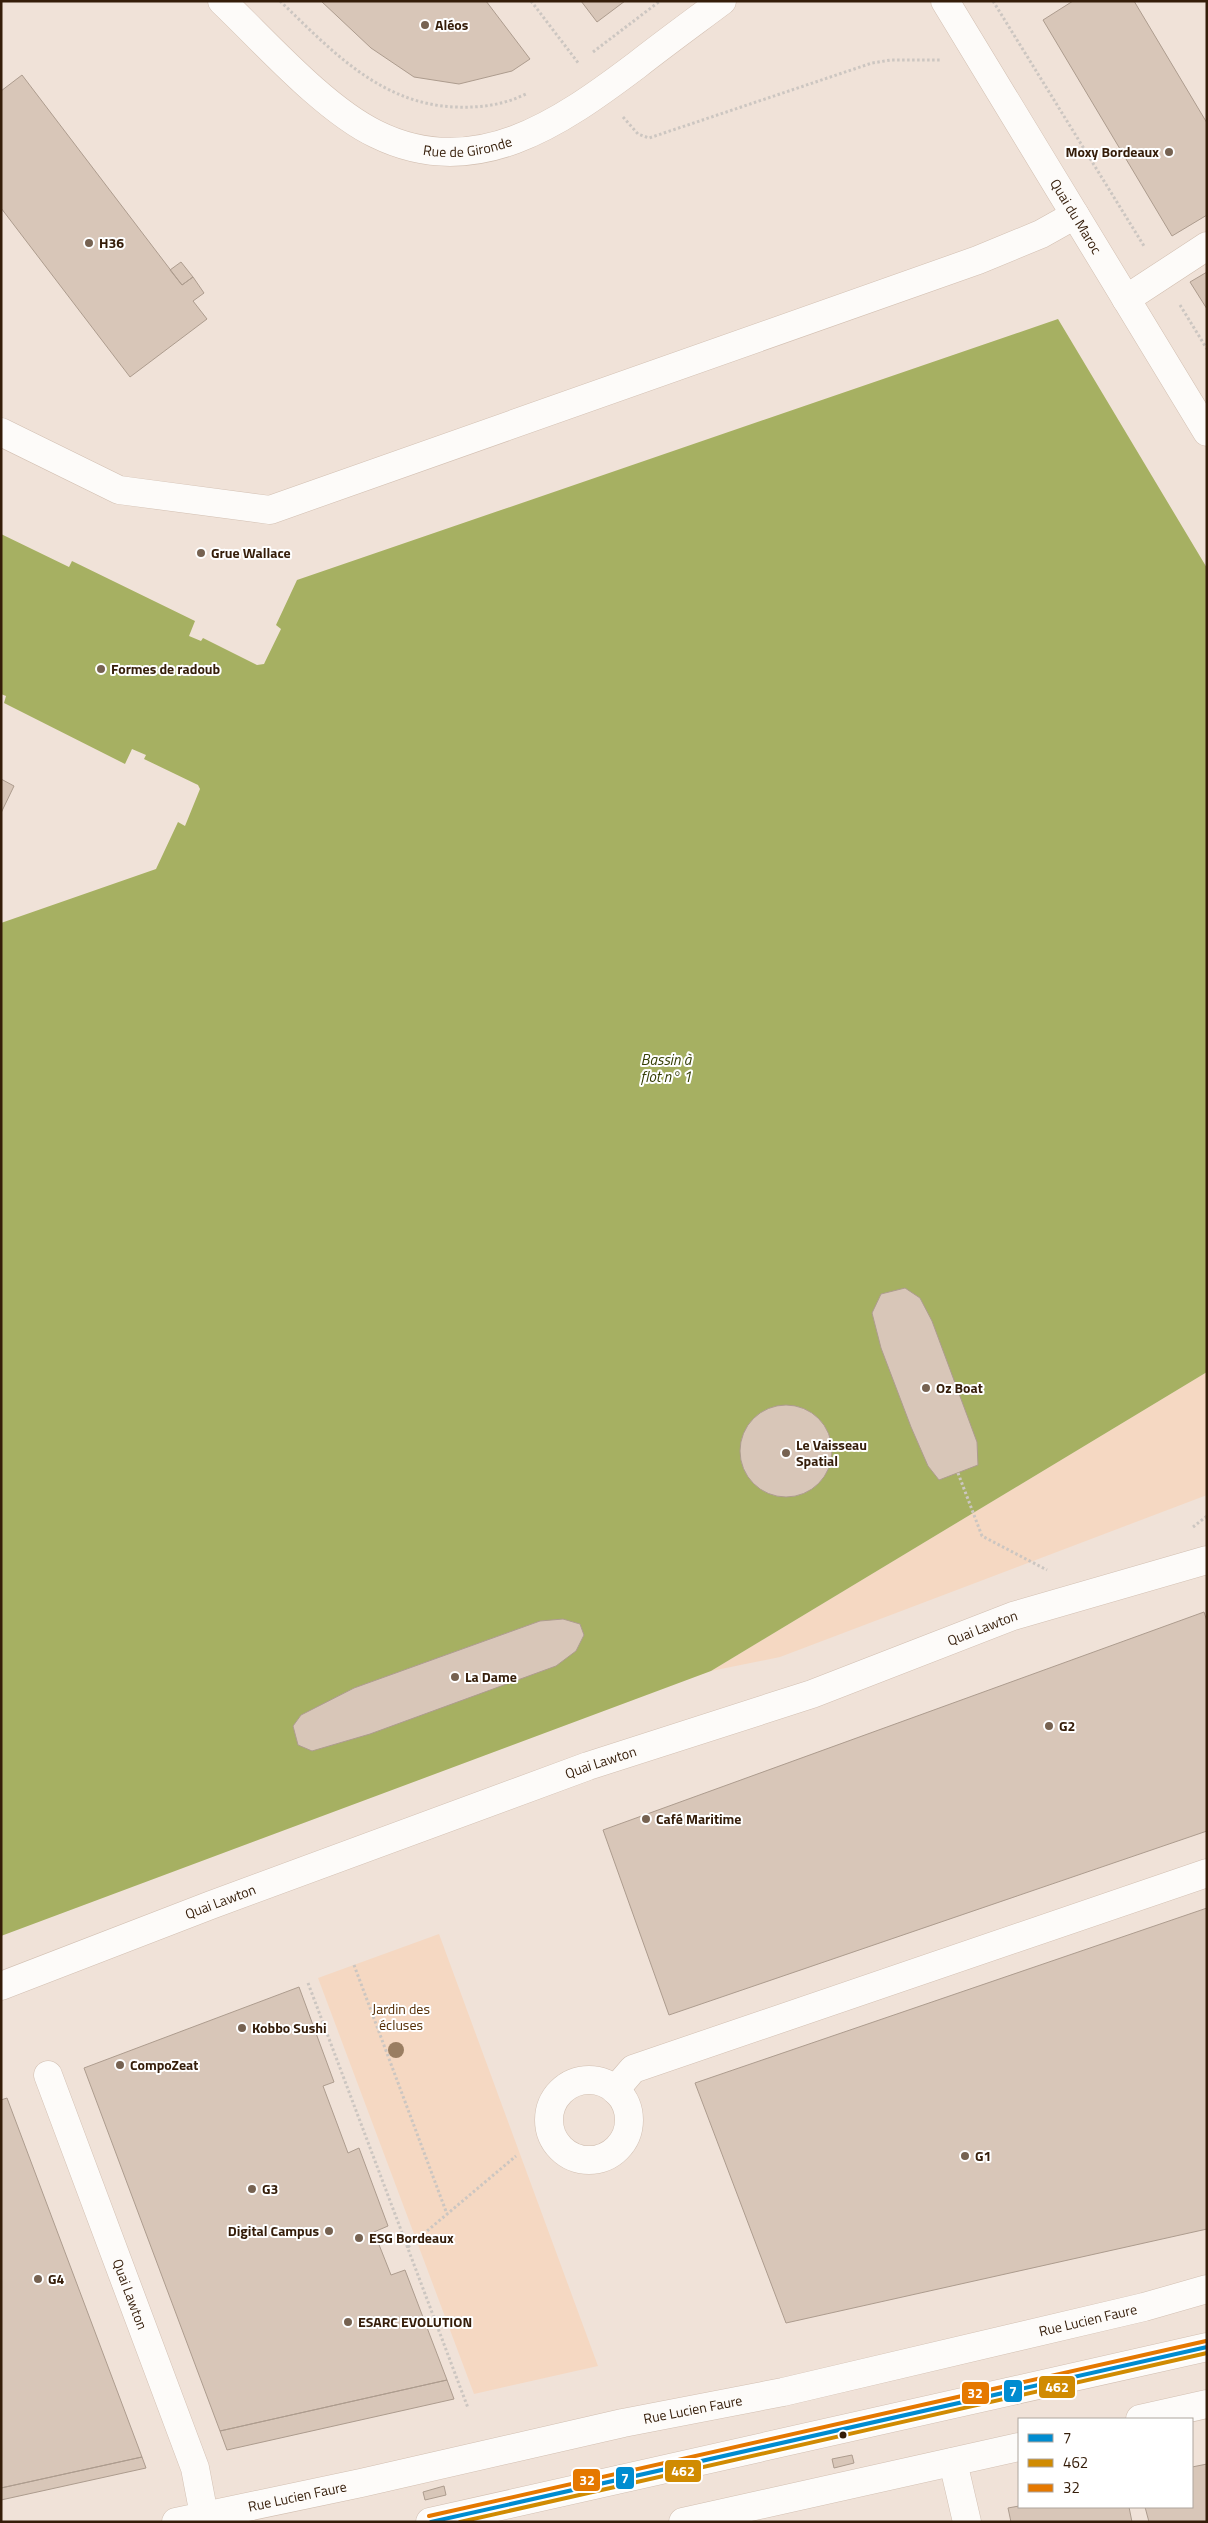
<svg xmlns="http://www.w3.org/2000/svg" width="1208" height="2523" font-family="'Titillium Web',sans-serif">
<style>
.green{fill:#f5d8c2}
.water{fill:#a6b062}
.building{fill:#d8c6b8;stroke:#ad9c8e}
.lines{fill:none;stroke-linecap:round;stroke-linejoin:round}
.minor-casing{stroke:#d2bfb1;stroke-width:29}
.major-casing{stroke:#d2bfb1;stroke-width:29}
.path{stroke:#ccc6c1;stroke-width:3;stroke-dasharray:2.5 2.5;stroke-linecap:butt}
.minor{stroke:#fdfbf9;stroke-width:28}
.major{stroke:#fdfbf9;stroke-width:28}
.bus-1-casing{stroke:#fff;stroke-width:8}
.bus-2-casing{stroke:#fff;stroke-width:8}
.bus-3-casing{stroke:#fff;stroke-width:8}
.bus-1{stroke:#008cd0;stroke-width:4}
.bus-2{stroke:#d08b02;stroke-width:4}
.bus-3{stroke:#e57800;stroke-width:4}
.tree{fill:#9a7e62}
.poi-dot{fill:#766251;stroke:#fff;stroke-width:2}
.bus-dot{fill:#351d09;stroke:#fff;stroke-width:2}
.labels{text-anchor:middle;stroke-width:4;stroke-linejoin:round;paint-order:stroke}
.poi-label{font-size:14px;font-weight:bold;fill:#351d09;stroke:#fff;text-anchor:start}
.street-label{font-size:14px;fill:#351d09;stroke:#fff}
.park-label{font-size:14px;fill:#542c02;stroke:#fff}
.water-label{font-size:15px;font-style:italic;fill:#353e04;stroke:#fff}
.line-badge{stroke:#fff;stroke-width:2}
.badge-label{font-size:14px;text-anchor:middle;font-weight:bold;fill:#fff}
</style>
<rect width="100%" height="100%" fill="#f0e2d8"/>
<path class="green" d="M1207,1372V1495L780,1657L711,1671Z
M439,1934L598,2366L474,2394L318,1978Z"/>
<path class="water" d="M1058,319L1207,568V1372L711,1671L1,1936V923L156,869L178,822L185,826L200,789L198,785L144,759L146,755L132,749L125,764L4,703L6,696L1,694V534L69,567L72,561L195,621L189,636L201,641L203,638L257,665L264,664L281,629L276,625L297,580Z"/>
<path class="building" d="M321,1H486L530,59L512,71L459,84L414,77L371,48Z
M581,1H625L597,22Z
M1073,1H1134L1207,123V215L1172,236L1043,20Z
M22,75L182,285L193,277L204,293L193,301L207,319L130,377L1,208V91Z
M181,262L193,277L182,285L170,270Z
M1207,272V309L1190,282Z
M1,779L14,786L1,813Z
M905,1288L920,1298L932,1321L977,1442L978,1465L939,1480L928,1466L911,1427L881,1348L872,1313L881,1294Z
M740 1451a46 46 0 1 1 92 0a46 46 0 1 1-92 0Z
M1204,1612L1207,1621V1831L669,2015L603,1830Z
M563,1619L580,1624L584,1635L576,1651L556,1666L370,1734L312,1751L298,1745L293,1726L301,1715L354,1688L540,1621Z
M1207,1908V2229L786,2323L695,2083Z
M299,1987L334,2082L323,2086L348,2153L359,2148L388,2226L374,2232L391,2275L405,2270L447,2380L220,2431L84,2068Z
M7,2098L142,2457L1,2488V2100Z
M447,2380L454,2399L227,2450L220,2431Z
M852,2455L854,2463L834,2468L832,2459Z
M142,2457L146,2468L1,2500V2488Z
M1207,2464V2522H1149L1145,2507H1192V2467Z
M444,2486L446,2495L425,2500L423,2492Z
M1019,2506L1129,2507L1132,2522H1011L1008,2508Z"/>
<g class="lines">
<defs>
<g id="minor">
<path id="s1" d="M222,1C265,42 324,109 376,134C475,183 560,123 637,65C665,43 694,22 722,1"/>
<path id="s2" d="M945,1L1207,432"/>
<path d="M1126,299L1207,246"/>
<path d="M1,432L119,490L270,510L978,260L1041,234L1075,215"/>
<path id="s3" d="M1,1986L211,1905L588,1766L812,1694L1013,1616L1207,1560"/>
<path id="s4" d="M48,2075L195,2468L204,2515"/>
<circle cx="589" cy="2120" r="40"/>
<path d="M615,2090L633,2069L1207,1873"/>
<path d="M953,2462L967,2522"/>
<path d="M430,2522L1207,2347"/>
</g>
<g id="major">
<path d="M1140,2419L1207,2404"/>
<path id="s5" d="M176,2522L361,2483L623,2423L783,2392L1144,2307L1207,2289"/>
<path d="M683,2522L1019,2447"/>
</g>
</defs>
<use href="#minor" class="minor-casing"/>
<use href="#major" class="major-casing"/>
<path class="path" d="M280,1C331,50 380,104 455,107C481,108 503,105 526,94
M531,1L579,64
M993,1L1144,246
M593,52L660,1
M623,117L638,134L649,138L872,63L891,60H941
M1180,305L1207,349
M958,1473L982,1536L1047,1570
M1193,1527L1207,1516
M354,1965L447,2214
M308,1983L468,2408
M408,2247L516,2156"/>
<use href="#minor" class="minor"/>
<use href="#major" class="major"/>
<defs>
<path id="bus-1" d="M431,2522L1207,2347"/>
<path id="bus-2" d="M460,2522L1207,2353"/>
<path id="bus-3" d="M429,2516L1206,2341"/>
</defs>
<use href="#bus-1" class="bus-1-casing"/>
<use href="#bus-2" class="bus-2-casing"/>
<use href="#bus-3" class="bus-3-casing"/>
<use href="#bus-1" class="bus-1"/>
<use href="#bus-2" class="bus-2"/>
<use href="#bus-3" class="bus-3"/>
</g>
<circle class="tree" cx="396" cy="2050" r="8"/>
<g class="poi-dot">
<circle cx="425" cy="25" r="5"/>
<circle cx="1169" cy="152" r="5"/>
<circle cx="89" cy="243" r="5"/>
<circle cx="201" cy="553" r="5"/>
<circle cx="101" cy="669" r="5"/>
<circle cx="926" cy="1388" r="5"/>
<circle cx="786" cy="1453" r="5"/>
<circle cx="455" cy="1677" r="5"/>
<circle cx="1049" cy="1726" r="5"/>
<circle cx="646" cy="1819" r="5"/>
<circle cx="242" cy="2028" r="5"/>
<circle cx="120" cy="2065" r="5"/>
<circle cx="965" cy="2156" r="5"/>
<circle cx="252" cy="2189" r="5"/>
<circle cx="329" cy="2231" r="5"/>
<circle cx="359" cy="2238" r="5"/>
<circle cx="38" cy="2279" r="5"/>
<circle cx="348" cy="2322" r="5"/>
</g>
<circle class="bus-dot" cx="843" cy="2435" r="4.5"/>
<g class="labels">
<g class="poi-label">
<text x="435" y="30">Aléos</text>
<text x="1159" y="157" text-anchor="end">Moxy Bordeaux</text>
<text x="99" y="248">H36</text>
<text x="211" y="558">Grue Wallace</text>
<text x="111" y="674">Formes de radoub</text>
<text x="936" y="1393">Oz Boat</text>
<text x="796" y="1450">Le Vaisseau<tspan x="796" dy="16">Spatial</tspan></text>
<text x="465" y="1682">La Dame</text>
<text x="1059" y="1731">G2</text>
<text x="656" y="1824">Café Maritime</text>
<text x="252" y="2033">Kobbo Sushi</text>
<text x="130" y="2070">CompoZeat</text>
<text x="975" y="2161">G1</text>
<text x="262" y="2194">G3</text>
<text x="319" y="2236" text-anchor="end">Digital Campus</text>
<text x="369" y="2243">ESG Bordeaux</text>
<text x="48" y="2284">G4</text>
<text x="358" y="2327">ESARC EVOLUTION</text>
</g>
<g class="street-label">
<text dy="5" stroke="none"><textPath href="#s1" startOffset="299">Rue de Gironde</textPath></text>
<text dy="5" stroke="none"><textPath href="#s2" startOffset="252">Quai du Maroc</textPath></text>
<text dy="5" stroke="none"><textPath href="#s3" startOffset="1045">Quai Lawton</textPath></text>
<text dy="5" stroke="none"><textPath href="#s3" startOffset="640">Quai Lawton</textPath></text>
<text dy="5" stroke="none"><textPath href="#s3" startOffset="235">Quai Lawton</textPath></text>
<text dy="5" stroke="none"><textPath href="#s4" startOffset="234">Quai Lawton</textPath></text>
<text dy="5" stroke="none"><textPath href="#s5" startOffset="934">Rue Lucien Faure</textPath></text>
<text dy="5" stroke="none"><textPath href="#s5" startOffset="529">Rue Lucien Faure</textPath></text>
<text dy="5" stroke="none"><textPath href="#s5" startOffset="124">Rue Lucien Faure</textPath></text>
</g>
<g class="park-label">
<text x="401" y="2014">Jardin des<tspan x="401" dy="16">écluses</tspan></text>
</g>
<g class="water-label">
<text x="666" y="1065">Bassin à<tspan x="666" dy="17">flot n° 1</tspan></text>
</g>
</g>
<g class="line-badge">
<rect x="1038" y="2375" width="38" height="24" rx="5" fill="#d08b02"/>
<rect x="1003" y="2379" width="20" height="24" rx="5" fill="#008cd0"/>
<rect x="961" y="2381" width="29" height="24" rx="5" fill="#e57800"/>
<rect x="664" y="2459" width="38" height="24" rx="5" fill="#d08b02"/>
<rect x="615" y="2466" width="20" height="24" rx="5" fill="#008cd0"/>
<rect x="572" y="2468" width="29" height="24" rx="5" fill="#e57800"/>
</g>
<g class="badge-label">
<text x="1057" y="2392">462</text>
<text x="1013" y="2396">7</text>
<text x="975" y="2398">32</text>
<text x="683" y="2476">462</text>
<text x="625" y="2483">7</text>
<text x="587" y="2485">32</text>
</g>
<rect width="1208" height="2523" fill="none" stroke="#351d09" stroke-width="5"/>
<rect x="1018" y="2418" width="175" height="90" fill="#ffffff" stroke="#aea59d"/>
<rect x="1028" y="2434" width="25" height="8" fill="#008cd0" stroke="#aea59d"/>
<text x="1063" y="2443" font-size="15" fill="#351d09">7</text>
<rect x="1028" y="2459" width="25" height="8" fill="#d08b02" stroke="#aea59d"/>
<text x="1063" y="2468" font-size="15" fill="#351d09">462</text>
<rect x="1028" y="2484" width="25" height="8" fill="#e57800" stroke="#aea59d"/>
<text x="1063" y="2493" font-size="15" fill="#351d09">32</text>
</svg>
